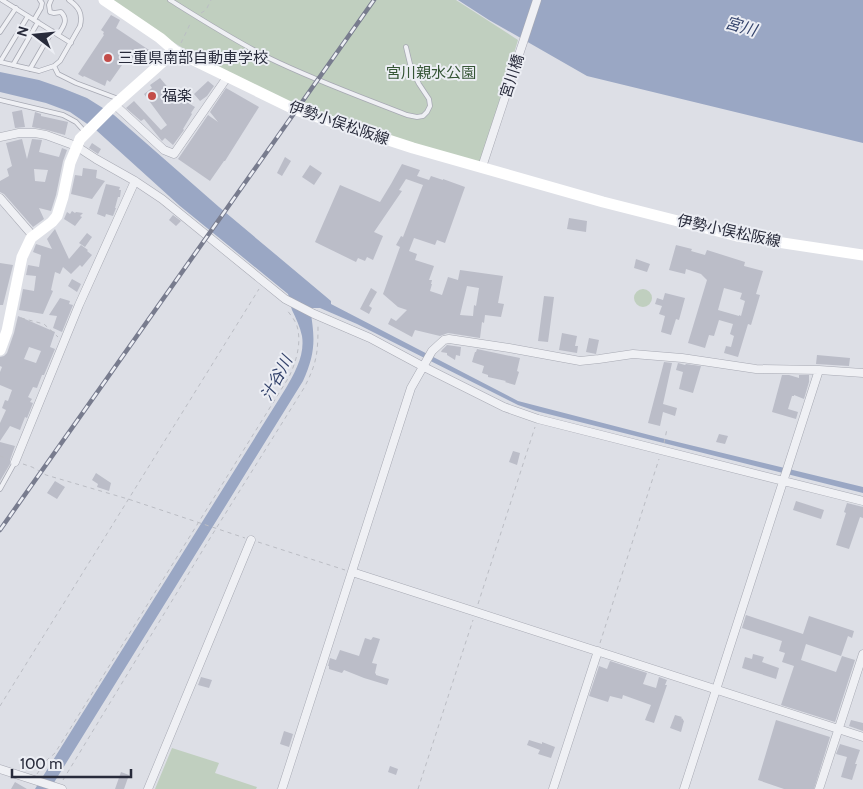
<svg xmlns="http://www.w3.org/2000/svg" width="863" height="789" font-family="Cabin,'Noto Sans JP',sans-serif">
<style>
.green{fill:#c0cfbf}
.water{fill:#9aa7c4}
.building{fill:#bbbdc8;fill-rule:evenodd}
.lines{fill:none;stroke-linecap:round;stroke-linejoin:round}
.lane-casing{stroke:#a7a9b3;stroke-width:5.5}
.street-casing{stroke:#a7a9b3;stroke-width:9}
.path{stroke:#bbbdc4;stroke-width:1;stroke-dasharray:4 4;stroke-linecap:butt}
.lane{stroke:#eff0f4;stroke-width:4}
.street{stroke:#eff0f4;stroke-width:8}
.secondary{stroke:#fff;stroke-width:11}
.rail-casing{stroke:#787c8e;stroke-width:4.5}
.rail{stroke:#eceef4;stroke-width:2.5;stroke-dasharray:8;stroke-linecap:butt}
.poi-dot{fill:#c34c49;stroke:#eceef4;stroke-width:2}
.labels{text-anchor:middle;stroke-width:4;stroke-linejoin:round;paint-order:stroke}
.poi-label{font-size:15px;fill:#282b3b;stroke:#eceef4;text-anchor:start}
.park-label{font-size:15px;fill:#365636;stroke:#eceef4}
.street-label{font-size:15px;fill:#282b3b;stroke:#eceef4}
.water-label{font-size:16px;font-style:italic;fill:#35446c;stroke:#eceef4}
</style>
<rect width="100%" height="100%" fill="#dddfe6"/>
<path class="green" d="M105,0H456L518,40L480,166L296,110L228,76Z
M634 298a9 9 0 1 1 18 0a9 9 0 1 1-18 0Z
M172,748L219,763L215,773L257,787L256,789H155Z"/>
<path class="water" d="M458,0H863V143L587,76L489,20Z
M0,72L39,80L62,88L87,98L114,115L219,207L331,301V304L518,401L661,438L863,487V493L536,411L518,405L357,324L320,308H310C315,338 316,352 303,381L55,781L51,789H35L286,388C295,372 305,355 302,336C300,327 296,318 292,310C290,305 290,299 288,294L180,206L96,130L70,112L46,103L0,92Z"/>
<path class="building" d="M111,15L120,20L116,28L149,50L140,63L129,55L110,82L107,80L105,86L84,76L83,77L78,74L104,35L103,34L104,32L101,30Z
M160,78L181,103L184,101H185L195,107L191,113L192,114L183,129L184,130L173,145L165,138L162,141L144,119L141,121L126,108L134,101L161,130L167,125L144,94L152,88L150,85Z
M208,81L214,86L207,96L200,101L194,94Z
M226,88L259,107L225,161H224L210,181L178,159L208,115L218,122L210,112Z
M22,110L25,127L15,128L12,112Z
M35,112L41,114V116L68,122L65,135L47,130L32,127Z
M22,139L27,159L32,139L42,140L39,152L59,157L62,148L67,150L63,161L56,195L51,211L39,208L44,219L33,227L4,194L0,192V181L9,176L7,169L12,166L6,143ZM34,169L48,170L45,182L35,181Z
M92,143L101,149L98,154L89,148Z
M285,157L291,161L282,176L277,173Z
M402,164L420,170L417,176L429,180L431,176L443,180V179L465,187L445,243L437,240L435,245L414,238L409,251L417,254L415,260L434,266L429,280H432L431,284H432L430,291L442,295L448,277L458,280L460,270L503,276L498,303L504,304L501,317L485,315L484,323L482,322L480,338L448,333L440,336L415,330L412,337L388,324L391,318L396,321L407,310L398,307L383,294L400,247L396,245L401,236L403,237L423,185L406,179L399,190L402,191L374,232L383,236L373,260L367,257L365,261L358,258L356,262L315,242L340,185L380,202L391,184ZM467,286L479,288L476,306L474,305L473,316L460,315Z
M310,165L322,173L314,185L302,177Z
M83,168L97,170L96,178L105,181L92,199L71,194L75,175L82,176Z
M106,184L120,187L119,190H121L120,197H118L115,208H116L113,216L106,214L105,217L97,214Z
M72,211L75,213L76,212L83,213L80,216L82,217L75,226L64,219L67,212L70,214Z
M173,215L181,221L176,226L169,220Z
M569,218L587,221L586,232L567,229Z
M55,229L69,259L81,245L88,250L87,251L92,255L82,267L80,265L71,274L63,267L60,274L55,272L51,290L53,291L43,314L19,310L23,289L34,291L36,276L26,275L28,265L39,267L41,255L33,252L36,244L52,249L47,239Z
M87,233L92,237L85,247L79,243Z
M676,245L692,249L691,251L705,255L707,250L745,262L744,266L763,271L756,294L760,295L751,325L748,324L738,357L724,353L726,346L731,347L734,336L730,334L733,324L719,320L714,336L709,335L705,348L688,343L707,280L701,274L686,269L685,274L669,270ZM724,288L742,293L740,299L745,301L741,316L739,315V316L718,310Z
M636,259L650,264L647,272L634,268Z
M0,263L13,265L3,305H0Z
M72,279L81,284L77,292L68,286Z
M371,288L377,292L369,306L372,308L369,314L360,309Z
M665,293L685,298L679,320L676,319L671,335L661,332L665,316L659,314L662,306L655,304L657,298L663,300Z
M544,296L554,297L548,342L538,341Z
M60,298L70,301L69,304L73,305L62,332L53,328L57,316L49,315Z
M18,316L55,332L50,347L55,349L44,375H42L37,388L33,387L28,397L32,399L30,402L33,403L27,418L25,417L20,430L10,426L0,441V423L6,410L2,408L5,400L8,401L12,390L0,385V372L2,367L0,366V357L4,356L7,353L14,333ZM29,347L41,351L36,363L24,359Z
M562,333L577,336L575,346H578L577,353L559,350Z
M589,338L599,340L596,354L586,352Z
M447,345L461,347L460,356L456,355L455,360L447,355V353L441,352L442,350Z
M477,349L520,358L517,371L519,372L515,385L505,382L506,381L488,377V375L482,373L484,366L472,362L475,352H476Z
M817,355L850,358L849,366L816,364Z
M664,362L672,363L663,404L677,408L675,416L663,412L660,426L648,423Z
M678,363L685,365L686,364L701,366L693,393L679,389L683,372L676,370Z
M782,375H789L799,378V375H809V382L804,399L794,395V396H792L788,409L798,412L796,419L772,412Z
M719,434L728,436L725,444L716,442Z
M0,442L15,446L10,460V464L0,481Z
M513,451L520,453L517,465L509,462Z
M96,473L111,483L109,491L97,487L98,484L92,480Z
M55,481L65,487L57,499L47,493Z
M796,501L824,510L821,519L793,510Z
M847,503L863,507V518L860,517L849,549L836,545L846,513L844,512Z
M746,615L803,634L809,616L854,631L852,638L848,636L841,656L806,644L801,660L836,672L842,656L855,660L835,722L781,705L794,666L782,662L785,653L779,651L782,641L742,628Z
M373,637L380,639L372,663L377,664L375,673L376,674V675L389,679L387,685L364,678L344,670L342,673L329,669V666H328L330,658L336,660L340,650L359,656L365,638L371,640Z
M753,654L764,657L762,662L779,668L776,679L742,668L745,657L752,659Z
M610,661L647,673L643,684L656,688L659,677L667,680L665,685H667L654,723L645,720L651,705L623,695L622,699L610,696L608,702L589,696L599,666L607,669Z
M201,677L212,680L209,688L198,685Z
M675,715L682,717L681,718L683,719V720L684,721L681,732L670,728Z
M776,720L830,737L814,789H784L758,780Z
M851,720L863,723V731L849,726Z
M284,731L293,734L289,747L280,744Z
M529,740L542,744V742L555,747L551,758L538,754L540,750L527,745Z
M840,744L860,750L855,764H857L852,780L841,777L847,757L836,754Z
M390,766L398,769L396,775L388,772Z
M121,772L129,775L124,789H115Z
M15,782L27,789H11Z"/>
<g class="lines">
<defs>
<path id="lane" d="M2,0L71,43
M51,0L49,5L50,12L54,13L61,12C69,20 63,27 58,35
M170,0C202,20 235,41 269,58C314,80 361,97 407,115L417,117L423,116L427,112L430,106L429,99L419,84L411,68L406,47
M28,16L0,62L39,71L54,66L60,61L80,26C83,14 79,7 69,0
M34,20L41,8L42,3L40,0
M0,32L16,8
M13,65L38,22
M54,66L58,74L76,83L116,98L119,100
M30,69L52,31
M0,100L63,115L76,122L85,132
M0,489L15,462"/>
<path id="street" d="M115,105L164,150L174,154L228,76
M0,137L19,133H35L46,135L76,146L96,159L135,181L162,199L285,299L314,314L370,338L424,367L504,407L538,419L863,501
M482,167L537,0
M0,198L33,236
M15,462L79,305L135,181
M352,572L863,737
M0,769L62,789
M148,789L251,540
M282,789L411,388L432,351L444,340L449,339L509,348L580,361L599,359L633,354L682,358L756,369L819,370L863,373
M553,789L598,651
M684,789L819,370
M819,789L863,654"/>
</defs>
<use href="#lane" class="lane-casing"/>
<use href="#street" class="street-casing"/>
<path class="path" d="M201,13L206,10L211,0
M181,43L191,22
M21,318L44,324L58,337
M664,443L667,429
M0,456L8,459
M23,464L32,467L46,475L128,499L245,538
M258,542L345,570
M478,604L535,427
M600,643L659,459
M0,706L259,289
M37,774L46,761L55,753L289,377C296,362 302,343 297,326C295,320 290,314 286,309
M63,780L212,535L304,388C317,363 318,353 318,325
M418,789L473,620"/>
<use href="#lane" class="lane"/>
<use href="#street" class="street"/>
<path class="secondary" d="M104,0L160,38L175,51
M0,350L7,331L22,257L31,238L52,222L57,216L63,197L70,163L80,139L112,107L175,51L296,110L413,148L603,202L737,236L863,255"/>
<defs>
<path id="rail" d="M0,530L374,0"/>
</defs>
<use href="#rail" class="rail-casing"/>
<use href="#rail" class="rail"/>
</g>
<g class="poi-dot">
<circle cx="108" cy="58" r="5"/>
<circle cx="152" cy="96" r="5"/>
</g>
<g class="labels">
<g class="poi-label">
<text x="118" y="63">三重県南部自動車学校</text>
<text x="162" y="101">福楽</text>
</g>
<g class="park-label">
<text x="431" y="78">宮川親水公園</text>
</g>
<g class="street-label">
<text transform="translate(512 76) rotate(-72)" y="5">宮川橋</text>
<text transform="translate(339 123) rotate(19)" y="5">伊勢小俣松阪線</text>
<text transform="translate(729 231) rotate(12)" y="5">伊勢小俣松阪線</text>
</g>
<g class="water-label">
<text transform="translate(741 26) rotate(16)" y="6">宮川</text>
<text transform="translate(276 378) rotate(-62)" y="6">汁谷川</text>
</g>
</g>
<g transform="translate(35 35) rotate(286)" stroke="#eceef4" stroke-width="4" paint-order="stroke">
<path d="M0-4L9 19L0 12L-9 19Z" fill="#282b3b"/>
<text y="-8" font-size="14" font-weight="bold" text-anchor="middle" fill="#282b3b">N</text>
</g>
<path d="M12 769v8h119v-8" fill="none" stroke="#282b3b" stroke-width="2.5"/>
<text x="20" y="769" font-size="15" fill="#282b3b" stroke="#eceef4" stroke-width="4" paint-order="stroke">100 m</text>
</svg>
